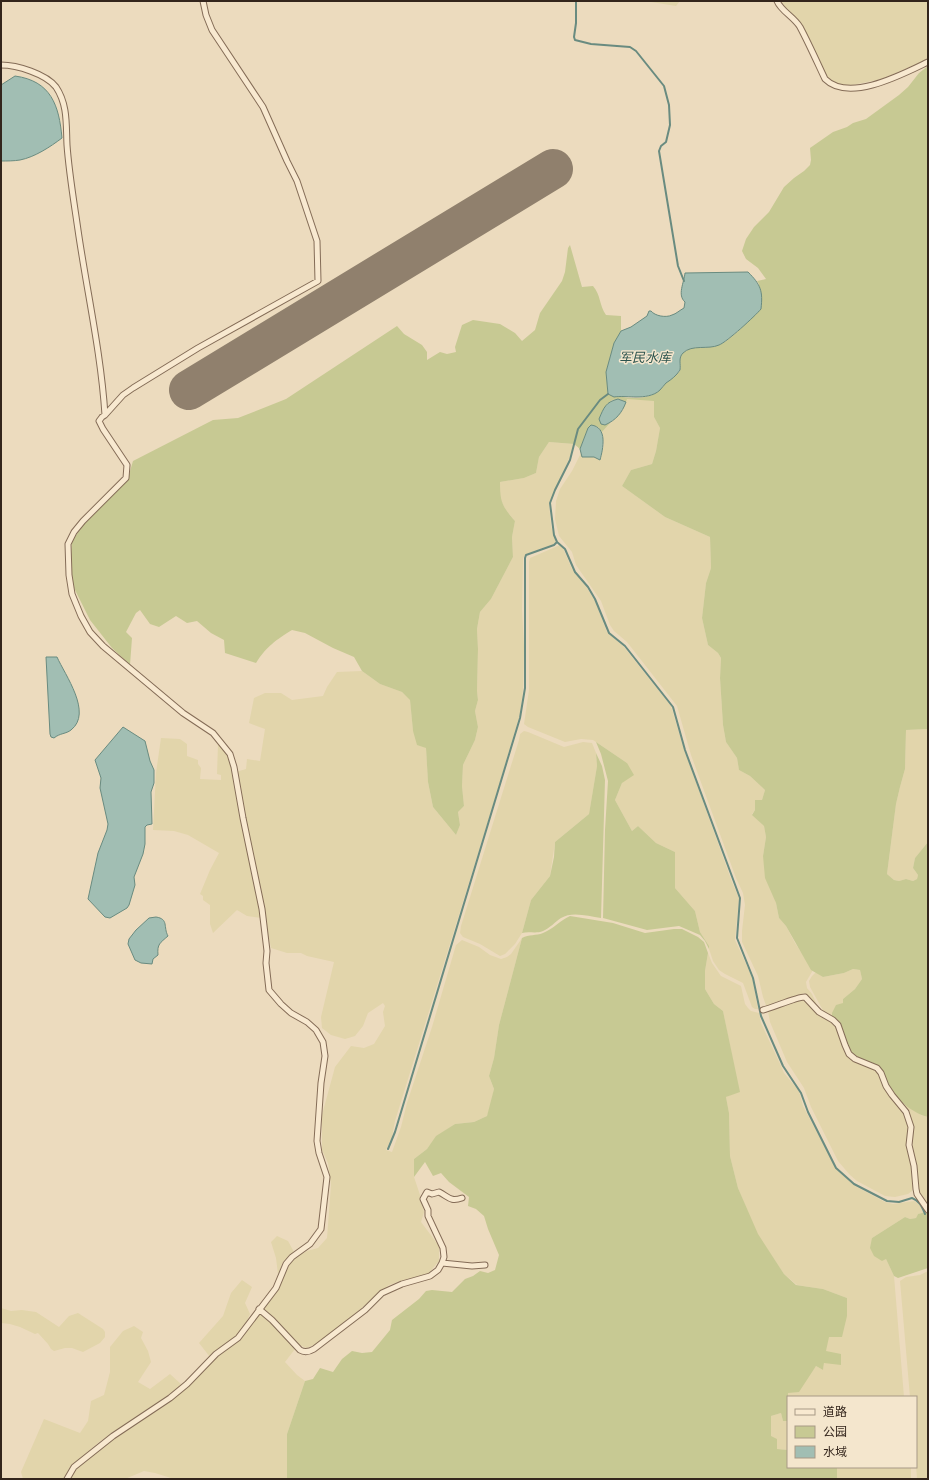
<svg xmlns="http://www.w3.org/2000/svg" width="929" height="1480" font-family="'PT Serif','Noto Sans SC',serif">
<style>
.farmland{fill:#e2d5ab}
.green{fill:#c7c993}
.water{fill:#a1beb3;stroke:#698b80}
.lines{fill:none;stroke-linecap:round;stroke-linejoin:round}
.stream{stroke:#698b80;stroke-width:2}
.runway{stroke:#90806d;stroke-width:40}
.street-casing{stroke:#846c57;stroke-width:7}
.street{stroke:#f8e9d0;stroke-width:5}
.labels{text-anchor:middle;stroke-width:3;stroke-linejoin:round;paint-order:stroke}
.water-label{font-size:13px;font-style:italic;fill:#2b534d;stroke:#f4e6cd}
</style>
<rect width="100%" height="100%" fill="#ecdbbe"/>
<path class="farmland" d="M645,1H680L676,6Z
M780,1H928V59L882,79L847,86L837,84L827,78L795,18Z
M626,399L654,400V417L660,428L656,451L652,464L631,470L622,486L665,517L710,537L711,568L706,583L702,618L708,645L718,653L721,658L720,678L723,725L726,742L737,758L739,770L750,776L765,790L762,800H755V810L752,814L764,826L766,837L763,856L776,903L779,918L786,926L795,943L813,970L806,982L807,988L812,994L820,1012L810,998L804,993L784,1003L767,1008L763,997L758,976L742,942V931L745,905L743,893L736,878L691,755L677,706L627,642L614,631L610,625L601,601L576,565L572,552L559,536L555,519L556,501L560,489L572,471L581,453L582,457H594L600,460L604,445L602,432L623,410Z
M549,442L573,444V450L549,503L551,526L556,543L526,554L523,558L522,610L524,647L523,689L520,714L494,802L395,1121L392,1137L386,1150L392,1152L401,1127L407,1103L432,1027L456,945L462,940L479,947L490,955L501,959L507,957L511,954L522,938L499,1025L494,1058L489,1076L494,1089L491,1105L487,1116L474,1122L455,1124L437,1136L427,1149L414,1159V1177L420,1195L424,1212L421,1222L439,1246V1261L428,1274L400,1281L389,1285L331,1334L316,1344L306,1348L296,1343L275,1320L264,1311V1306L287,1266L293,1259L307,1251L318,1248L327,1238L331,1185L328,1163L322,1150V1115L335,1067L351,1046L364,1048L374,1044L385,1026L383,1012L385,1006L383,1003L368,1013L363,1026L355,1036L345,1039L331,1035L322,1028L321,1017L334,962L307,956L301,953H287L271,948L236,772L246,769L247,759L260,761L265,729L249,723L254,698L265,693H281L292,700L323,696L327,687L337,672L362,671L380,684L402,692L410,699L413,731L426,748L428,782L433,807L456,835L460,825L458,812L464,806L462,786L463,765L475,740L478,727L475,711L478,700L477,691L478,649L477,629L480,612L491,599L513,557L512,537L515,521L505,509L500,498V482L524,478L536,473L539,457Z
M560,545L562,546L572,569L587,588L595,601L607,632L624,647L671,706L682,743L732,882L739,898L735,940L752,977L758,1009H755L752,1007L743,983L725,974L719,970L713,961L709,949V946L700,932L695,911L675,888V852L656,843L638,826L632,831L615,800L622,783L627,763L593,740L581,739L565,742L528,727L524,724L529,690V562L530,558Z
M928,729V842L915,858L913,868L918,875L917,879L913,881L906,879L899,881L894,880L887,874L896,804L900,787L905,769L906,730Z
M524,731L528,732L564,747L583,742L592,743L596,753L597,766L589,814L555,842L550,876L531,900L522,933L515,944L505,954L500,956L480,944L463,937L460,933L461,926L519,740L520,734Z
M161,738L180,739L187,744V756L198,760V764L201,768L200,779L221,780V775L217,774L218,744L231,760L238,805L262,918L247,916L237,910L213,933L210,924V905L203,900V896L200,894L210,870L219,853L188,835L174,831L153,830L156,773Z
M708,953L712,963L721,976L741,986L745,1004L748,1008L751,1011L759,1013L761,1023L781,1066L784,1073L799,1091L803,1106L837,1170L855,1186L885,1202L893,1204L914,1201L920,1205L923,1213L918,1214L916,1218L910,1219L905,1217L872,1238L886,1259L894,1276L904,1397H788V1393L810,1374L816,1366L823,1370L828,1337L847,1316V1298L823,1289L797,1285L784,1274L757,1234L738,1188L730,1156L729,1113L726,1097L739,1091L723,1011L714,1004L705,989V971Z
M853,969L860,970L862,979L855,989L843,999V1003L832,1017L825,1014L810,987L809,981L812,976L816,972L823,977L844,973Z
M803,998L832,1021L837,1028L845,1049L876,1070L880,1076L891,1099L902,1109L907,1118L913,1185L912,1191L908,1194L895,1197L885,1196L857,1181L850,1175L838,1161L811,1107L804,1088L787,1062L770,1022L768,1011Z
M904,1103L921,1115L928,1117V1207L918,1190L909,1112Z
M277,1236L288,1241L294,1252L283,1262L278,1274L276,1258L271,1242Z
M928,1271V1479H917L916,1465V1397H910L900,1281L906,1277L920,1275Z
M242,1280L252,1287L245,1303L250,1314L245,1325L236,1336L210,1357L199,1343L223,1316L231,1293Z
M1,1308L11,1311L22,1310L36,1312L59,1327L69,1316L78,1313L103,1329L105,1332V1337L100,1343L83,1352L72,1348H65L54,1351L51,1349L48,1344L38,1333L35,1334L20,1327L10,1324L1,1323Z
M262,1314L292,1344L295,1349L285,1362L297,1375L305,1381L287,1434V1479H181L171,1478L155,1473L144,1471L125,1479H69L74,1470L102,1446L155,1410L168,1403L204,1371L216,1356L259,1315Z
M134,1326L143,1332L141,1338L148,1351L151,1362L138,1382L150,1389L170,1374L182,1385L173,1393L99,1442L73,1464L65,1479H23L21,1472L44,1419L80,1433L88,1421L91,1401L104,1395L110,1372V1347L123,1331Z
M781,1413L783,1421H788V1450L777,1449L771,1436V1416Z
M837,1467H911V1479H837Z"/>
<path class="green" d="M928,66V729L906,730L905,769L900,787L896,804L887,874L894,880L899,881L906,879L913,881L917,879L918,875L913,868L915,858L928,842V1117C915,1114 899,1102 892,1090C887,1082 884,1072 877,1066C871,1060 859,1061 852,1054C845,1046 846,1034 841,1025C839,1022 835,1019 832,1017V1013L836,1005L843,1003V999L855,989L862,979L860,970L853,969L844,973L823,977L811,970L786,926L779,918L776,903L765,878L763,856L766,837L764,826L752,815L755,810V800H762L765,790L750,776L739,770L737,758L726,742L723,725L720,678L721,658L718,653L708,645L702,618L706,583L711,568L710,537L665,517L622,486L631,470L652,464L656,451L660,428L654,417V401L627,399L626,402L619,399L612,400L599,418L602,424L605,425L611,422L602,432L598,427L591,425L588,428L580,449L574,444L549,442L539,457L536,473L524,478L500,482C500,502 502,506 515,521L512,537L513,557L491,599L480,612L477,629L478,649L477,691L478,700L475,711L478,727L475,740L463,765L462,786L464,806L458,812L460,825L456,835L433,807L428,782L426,748L417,745L413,731L410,700L402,692L380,684L362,671L354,657L333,648L305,633L292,630C276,640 267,646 256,663L225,653L224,640L211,633L197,621L187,623L176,616L159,627L150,624L140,610L136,613L126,632L132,638L130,665L112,648L90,620L74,588L70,569L72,541L84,524L128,478L133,461L213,420L238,418L286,399L397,326L404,334L422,345L427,352V360L440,352L447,354L456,352L455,347L462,325L473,320L500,324L515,333L522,341L535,330L540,313L562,281L565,272L568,248L570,245L582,287L593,286C601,295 599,305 606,315L621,316V331L614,343L606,372L608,394C623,398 647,402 660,390C662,388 664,385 666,383C671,379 676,376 680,371C681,365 678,357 683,353C692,344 708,350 719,345C730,341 747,322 757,313L759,284L757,281L766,279L758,268L746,259L742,251L746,239L754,227L769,212L784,187L794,178L804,171L810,165L811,160L810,148L833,132L847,127L853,123L866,119L899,95L908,87L919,73Z
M596,742L627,763L634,775L622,783L615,800L632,831L638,826L656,843L675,852V888L695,911L700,932L709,946V949L705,941L700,935L679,926L647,930L603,918L605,830L608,781L601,754Z
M596,753L602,766L605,780L601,918C588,916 572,911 561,918C555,922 550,928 543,931C536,934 529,931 522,933L531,900L550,876L554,857L555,842L589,814L597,766Z
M570,916L613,923L645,933L674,929H682L698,937L704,942L708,953L705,971V989L714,1004L723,1011L740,1092L726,1097L729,1113L730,1156L738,1188L758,1234L784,1274L796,1285L823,1289L847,1298V1316L842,1337H829L826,1351L841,1354V1365L824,1363L823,1370L816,1366L799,1392L788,1393V1421H783L781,1413L771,1416V1436L777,1439V1449L788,1450V1467H837V1479H287V1434L305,1381L313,1379L320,1368L333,1372L342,1359L352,1351L362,1353L372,1352L390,1330L392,1320L419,1299L426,1291L432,1290L452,1292L465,1279L473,1276L480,1271L488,1273L495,1270L499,1255L488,1229L484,1216L476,1209L468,1206L469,1197L449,1182L441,1173L433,1176L425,1162L414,1177V1159L427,1149L436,1136L455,1124L474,1122L487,1116L494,1089L489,1076L494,1058L499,1025L522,938C529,934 536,936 543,933C553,929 561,920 570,916Z
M926,1212L928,1215V1268L898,1278L894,1276L886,1259L882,1261L874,1256L870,1248L872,1238L905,1217L910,1219L916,1218L918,1214Z"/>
<path class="water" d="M15,76C51,81 59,105 62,138C50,147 35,157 20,160C14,161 7,161 1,161V85Z
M748,272C761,285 763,291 761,309C755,316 727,342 719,345C708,350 692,344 683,353C678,358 681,364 680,370C676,376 672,379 666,383C664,385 662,388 660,390C654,396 644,397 636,397C631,397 619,396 614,397L608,394L606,372L614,343L621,331L631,327L647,316L649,311H651C655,316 666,318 672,315C676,314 680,310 684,308L685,302C677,295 684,283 685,273Z
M618,399L626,402C622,413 616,420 605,425L601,424L599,419C604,407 606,402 618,399Z
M591,425C608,427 603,449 600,460L594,457H582L580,449L588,428Z
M46,657H57C65,675 93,713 71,730C66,734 60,733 54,738L51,737L50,734Z
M123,727L145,741L150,761L154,770V783L151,792L152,824L147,825L145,827V844L143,854L134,877L135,885L129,905L127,908L110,918L105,917L88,899L98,853L107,830L108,824L100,788L101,778L95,760Z
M156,917C169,919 163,927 168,936C160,943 157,944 158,955L153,959L152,964L141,963L135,960L128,944L129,939L136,930L149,918Z"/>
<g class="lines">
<path class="stream" d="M576,1V23L574,37L575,40L591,44L630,47L636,51L664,86L669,105L670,125L666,142L661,146L659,151L678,266L684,281
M608,394L600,400L578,429L570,460L555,490L550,503L554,535L557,542L565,549L575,572L588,587L595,599L609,633L625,646L673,707L685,750L740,898L737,938L753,978L761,1016L783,1066L801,1093L808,1112L836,1168L854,1184L887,1201L899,1202L912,1198C920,1201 922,1207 925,1214
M388,1149L395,1132L520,718L525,688V558L526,555L554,545L557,542"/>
<path class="runway" d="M189,390L553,169"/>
<defs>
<path id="street" d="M777,1C781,11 794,17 800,27C809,44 817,62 825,79C849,103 903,74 928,62
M1,65C17,65 46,74 56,87C68,105 66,125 67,145C69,173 74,202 78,230C87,292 101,353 105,415L102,417L99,421L103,429L127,465L126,478L83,521L74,532L68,544L69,575L72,594L81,616L90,632L103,646L183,713L213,733L230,754L234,767L243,818L262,909L267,951L266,963L269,990L281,1004L291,1013L307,1022L316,1030L323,1042L325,1056L321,1083L317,1141L319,1153L327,1177L321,1229L310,1244L292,1257L286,1264L276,1288L238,1338L216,1354L187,1384L170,1398L113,1436L74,1467L67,1479
M105,415L123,395L133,388L198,348L318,281L317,241L297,181L287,161L263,107L212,30L206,15L203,1
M763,1010C772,1008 799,996 805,997L819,1012L833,1020L838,1025L845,1045L849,1054L855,1059L877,1068L881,1073L886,1086L892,1095L906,1112L911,1127L909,1145L914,1166L916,1189L917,1194L928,1210
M442,1263L472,1266L485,1265
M259,1309L272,1320L300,1350C305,1353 309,1352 314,1349L365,1310L382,1293L402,1284L430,1276L438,1270L442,1263L444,1257L443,1248L428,1216V1210L423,1199L427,1192L432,1194L439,1192C449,1197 450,1202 462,1198"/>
</defs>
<use href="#street" class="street-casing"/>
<use href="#street" class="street"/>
</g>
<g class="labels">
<g class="water-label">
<text x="645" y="362">军民水库</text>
</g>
</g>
<rect width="929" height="1480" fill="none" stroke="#33251c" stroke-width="4"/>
<rect x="787" y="1396" width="130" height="72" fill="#f4e6cd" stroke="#a79986"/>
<rect x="795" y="1409" width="20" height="6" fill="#f8e9d0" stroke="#a79986"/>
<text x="823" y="1416" font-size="12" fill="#33251c">道路</text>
<rect x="795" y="1426" width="20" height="12" fill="#c7c993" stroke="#a79986"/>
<text x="823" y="1436" font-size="12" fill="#33251c">公园</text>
<rect x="795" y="1446" width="20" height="12" fill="#a1beb3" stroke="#a79986"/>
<text x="823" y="1456" font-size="12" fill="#33251c">水域</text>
</svg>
